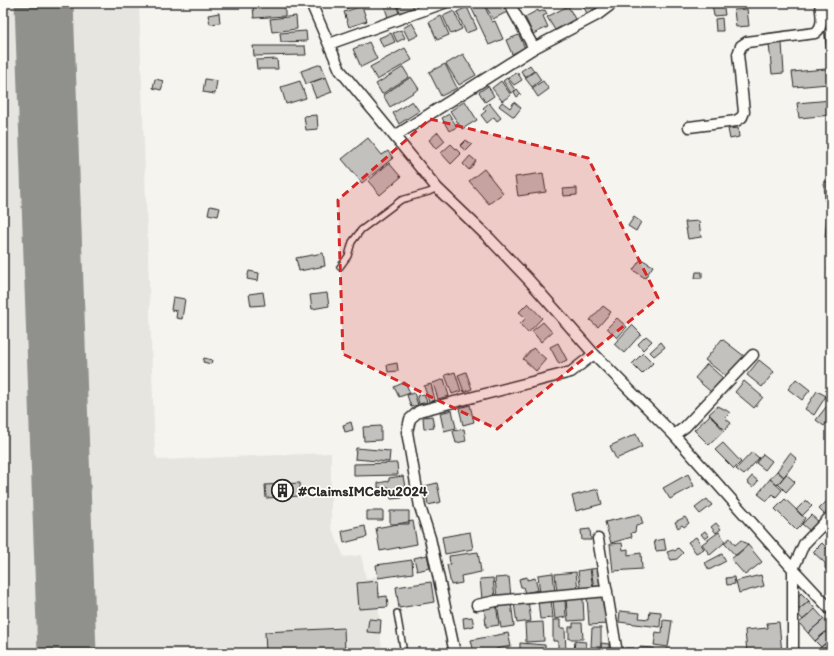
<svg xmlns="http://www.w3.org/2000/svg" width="834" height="656" font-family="Itim,sans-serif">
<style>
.built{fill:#e6e5e0}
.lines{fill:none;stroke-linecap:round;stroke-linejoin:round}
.runway{stroke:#90908d;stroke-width:59}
.building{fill:#c2c1be;stroke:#2b2b2b}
.service-casing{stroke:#2b2b2b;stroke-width:8}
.minor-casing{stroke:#2b2b2b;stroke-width:13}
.service{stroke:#fdfcf7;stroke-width:5}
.minor{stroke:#fdfcf7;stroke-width:10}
.marked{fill:#d62828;fill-opacity:0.2;stroke:#d62828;stroke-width:3;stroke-dasharray:8 5;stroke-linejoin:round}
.labels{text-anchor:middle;stroke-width:3.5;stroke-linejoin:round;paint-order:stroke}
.poi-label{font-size:14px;font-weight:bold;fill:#2b2b2b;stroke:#fdfcf7;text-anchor:start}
</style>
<rect width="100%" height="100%" fill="#f5f4ef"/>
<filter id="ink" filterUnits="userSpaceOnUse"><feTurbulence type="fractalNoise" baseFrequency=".025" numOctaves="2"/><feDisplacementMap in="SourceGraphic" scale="8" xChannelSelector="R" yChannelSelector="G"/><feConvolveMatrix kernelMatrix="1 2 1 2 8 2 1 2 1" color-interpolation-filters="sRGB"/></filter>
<g filter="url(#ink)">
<path class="built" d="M3,3H139L155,455L159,460L331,453V526L344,557L361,555L366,579L376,576L382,653H3Z"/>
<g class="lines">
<path class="runway" d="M44,3L67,653"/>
</g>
<path class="building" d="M344,3H363L346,9Z
M383,3H396L399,14L388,17Z
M397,3H412L414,9L400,13Z
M479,3H483L492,22L495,21L503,39L489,45L471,7Z
M484,3H502L507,12L493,19Z
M581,3H596L598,7L587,13Z
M712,3H723L725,15L714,16Z
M285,6V16L254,18L253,7Z
M362,6L367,21L349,27L344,12Z
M568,6L575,19L555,30L547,17Z
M467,7L477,29L466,33L457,12Z
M747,9L749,26L736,27L734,10Z
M538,10L539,12L545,10L547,14L543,16L548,27L533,34L525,17Z
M454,11L462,29L451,34L443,16Z
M219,13L220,23L210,24L208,15Z
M296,16L297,29L272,32L270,19Z
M441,16L449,35L437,40L429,22Z
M722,18L723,31H716L715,19Z
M412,23L419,35L409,40L403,28Z
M401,30L405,38L397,42L393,33Z
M306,31L307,41L281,42L280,33Z
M391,33L395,42L383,47L379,38Z
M519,35L525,48L512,54L506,40Z
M369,42L377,59L361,67L353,49Z
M782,43L784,73L772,74L769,44Z
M253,46H305L306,55L254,56Z
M405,48L412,60L377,80L370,67Z
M463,54L476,75L459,85L446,64Z
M277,59L278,69H257L256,60Z
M321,64L326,77L306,84L301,71Z
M445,64L457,88L441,96L429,72Z
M530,65L534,71L525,77L521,71Z
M403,67L409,77L382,94L376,84Z
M826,69L828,84L794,87L792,72Z
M535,71L541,80L532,87L525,78Z
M517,72L522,80L514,85L508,78Z
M326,77L332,92L316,98L310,83Z
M411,77L419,89L390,107L383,95Z
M507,78L515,90L511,93L503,81Z
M155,79L164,81L161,90L153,88Z
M205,79L217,81L215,94L203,92Z
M300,81L306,98L286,104L281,87Z
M501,81L511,95L502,101L492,88Z
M543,81L549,89L538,97L532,88Z
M488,86L494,96L485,102L479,92Z
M517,89L521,94L517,97L514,92Z
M831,100V115L799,118L797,103Z
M412,101L419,111L399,124L393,113Z
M465,101L477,120L462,129L450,111Z
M502,102L510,108L514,102L521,108L514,117L499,106Z
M489,103L501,118L497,121L494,117L487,123L481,115L486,111L483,108Z
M449,114L457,127L449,131L442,118Z
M317,115L318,129L306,130L304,116Z
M738,128L739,137L730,139L728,129Z
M438,132L445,141L436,149L429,140Z
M368,138L382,155L388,151L393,158L362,183L342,159Z
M466,140L472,145L466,151L460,146Z
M451,144L461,154L451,164L441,153Z
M470,156L476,161L469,170L463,164Z
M389,163L401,177L380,195L368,181Z
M484,169L503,193L489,204L469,181Z
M543,173L546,192L518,196L515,177Z
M831,181V200L825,201L824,182Z
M577,188V195L564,196L563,189Z
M210,206L220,208L218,216L208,214Z
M827,216H831V238L825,237Z
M634,217L641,222L636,231L628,226Z
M699,221L701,237L688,239L685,222Z
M831,244V270L828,269Z
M323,253L325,266L299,271L296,258Z
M641,259L653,266L645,278L633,270Z
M249,271L259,273L258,281L247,279Z
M696,272H702V278H695Z
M263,292L265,305L251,306L249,294Z
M327,293L329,306L312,309L310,295Z
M173,297L185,299L182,319L176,318L177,311L171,310Z
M528,303L542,318L528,333L520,324L526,318L519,312Z
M603,306L611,312L598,327L590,320Z
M617,318L627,327L617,338L607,328Z
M543,322L552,332L541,342L532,331Z
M632,325L641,334L624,353L614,344Z
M646,336L652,341L643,350L638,344Z
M722,339L744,356L727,377L705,360Z
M661,342L665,347L654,356L650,352Z
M558,343L567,360L559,364L550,347Z
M533,348L546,359L536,371L523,359Z
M643,353L653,363L642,374L632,364Z
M204,358L212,360L211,364L203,362Z
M759,360L774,372L762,387L747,375Z
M397,363L398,371L388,372L387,365Z
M707,364L723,378L711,392L695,378Z
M455,372L461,391L452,394L445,375Z
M466,372L472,389L464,392L458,375Z
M444,379L449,396L438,399L433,383Z
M796,379L810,390L802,400L788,389Z
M744,381L763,397L754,408L735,392Z
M405,382L410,393L399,397L394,387Z
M431,384L435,400L429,402L424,386Z
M817,391L826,396L814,415L805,409Z
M414,393L418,405L411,407L407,395Z
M424,394L427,402L419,404L417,396Z
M830,402L831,404V417L824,426L816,420Z
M470,405L474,422L463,425L459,408Z
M718,406L726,410L730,413L725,418L731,423L725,430L709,414Z
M452,410L456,428L444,431L440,413Z
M710,415L724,431L709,445L694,430Z
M432,416L434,428L424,429L423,417Z
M351,422L353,430L345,432L343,425Z
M381,426V440L364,441L363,427Z
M464,429L466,441L456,443L453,431Z
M636,434L642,447L616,459L610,446Z
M723,443L741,462L734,469L715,450Z
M356,448L390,451L389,462L355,459Z
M752,452L759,458L744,475L736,469Z
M790,453L797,459L784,477L777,471Z
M763,454L772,461L765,470L756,463Z
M397,463L398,475L354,476V464Z
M777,471L784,477L777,485L770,479Z
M688,474L694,486L670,499L663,488Z
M786,474L795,482L786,492L778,484Z
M403,476L405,487L401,488L402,498L391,499L389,487L378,488V483L389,481V478Z
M752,476L758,481L753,487L747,482Z
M770,479L782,490L776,497L773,494L767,501L758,494Z
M300,483L301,496L266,498L265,485Z
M437,483L441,502L428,505L425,486Z
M598,489L602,504L576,511L572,496Z
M707,499L712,505L700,514L695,508Z
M785,499L805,518L801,525L796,530L775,509Z
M806,500L812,506L802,516L796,510Z
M827,501L831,504V509L825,515L819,509Z
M367,511H383V520H367Z
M390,511H409V524H390Z
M640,514L643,524L636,526L635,532L631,533L632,537L611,543L605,522Z
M811,515L818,521L810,531L802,524Z
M685,517L689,523L684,527L682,525L678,528L675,522Z
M413,521L417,544L380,551L376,528Z
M716,523L721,529L716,533L711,527Z
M365,526L367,537L344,543L342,531Z
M590,529L591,540H582L581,530Z
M705,531L709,536L705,539L701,534Z
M470,532L473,549L445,554L442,537Z
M719,532L725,541L724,543L710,555L702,544Z
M696,537L704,549L696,553L688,542Z
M730,538L735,545L741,540L748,545L737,555H735L724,543Z
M664,539L666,550L656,551L654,541Z
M622,543L623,550L628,549V555L641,553L642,569L613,571L610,544Z
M822,543L831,552V574L825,568V563L813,552Z
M748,545L762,562L745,575L731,559Z
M678,548L683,553L677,559L671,560L667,552L673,550L675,551Z
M478,552L481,572L461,576L462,583L451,585L447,565L450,564L449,556Z
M722,554L726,561L709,570L705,563Z
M427,555L430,568L417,571L414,558Z
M412,560L413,573L378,578L376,565Z
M602,568L604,587L594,588L591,569Z
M590,569L593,588L581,590L578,571Z
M576,572L578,590L557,593L555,574Z
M553,573L555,593L540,595L538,575Z
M761,575L764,586L739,593L736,581Z
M509,577L511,597L497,598L495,578Z
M527,577V580L535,578L538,590L525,593L523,587H521L519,579Z
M734,577L735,584L727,585L726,578Z
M493,578L495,598L482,599L480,579Z
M378,581L379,597L387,596L388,607L359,609L357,583Z
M431,582L434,602L399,608L396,587Z
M801,593L809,601L796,612V600Z
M606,595L608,624L589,625L587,596Z
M583,598L584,620L568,621L566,599Z
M551,600L553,618L540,619L538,601Z
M565,600L566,617L555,619L553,601Z
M528,601L531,621L517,623L514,603Z
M809,601L815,609L803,620L796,612Z
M511,602L514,626L501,628L497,604Z
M496,604L499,625L486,627L484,605Z
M815,609L824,619L808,633L799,623Z
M620,611L640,613L639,618L649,619L650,611L661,612L660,627L619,622Z
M472,617L474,626L464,628L463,618Z
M369,619L381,620L380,633L367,632Z
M824,619L831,627L815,641L808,633Z
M553,620H560V628H565L566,653H558V641H553Z
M663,620L672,621L668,647L654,645L656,632L662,633Z
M543,622L544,641L526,642L525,623Z
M779,622L782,653H747L745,630L768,628L767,623Z
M573,623H582L583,639H569V627H573Z
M831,627V639L821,647L815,641Z
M344,628L345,653H266L265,632Z
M592,628H601V647H591Z
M508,633L511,646L496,649L497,653H474L471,640Z
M831,639V653H815L821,647Z
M575,641L586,642L585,653H568L569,650H574Z
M520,643L545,645V653H520Z
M601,643L609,644V653H601Z
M639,647L653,648V653H639Z
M625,648H634L635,653H625Z
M666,649L681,650V653H666Z"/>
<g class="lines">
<defs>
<path id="service" d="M828,31L831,59
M340,267L348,256L352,242L361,230L401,200L429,192L437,188
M397,613L404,653"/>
<path id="minor" d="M311,3L340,70L437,188L489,238L528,279L594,354L674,435L793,569L831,610
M509,3L534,48
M329,44L444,3
M689,127L736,121L742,117L744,112L738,54L741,46L747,42L815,33C825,26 821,13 820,3
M395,136L534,48L597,15L613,3
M674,435L685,427L753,355
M598,539L617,653
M477,605L496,601L607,591
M455,653L430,538L420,507L407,432L410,419L419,411L571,372L594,354
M793,653V569L804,544L831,516"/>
</defs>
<use href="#service" class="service-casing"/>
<use href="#minor" class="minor-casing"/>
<use href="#service" class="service"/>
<use href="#minor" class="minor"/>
</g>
</g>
<path class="marked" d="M430,119L588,158L658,298L497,429L343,354L338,200Z"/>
<defs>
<symbol id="building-ring" viewBox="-11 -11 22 22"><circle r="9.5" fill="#fdfcf7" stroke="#2b2b2b" stroke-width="1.5"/><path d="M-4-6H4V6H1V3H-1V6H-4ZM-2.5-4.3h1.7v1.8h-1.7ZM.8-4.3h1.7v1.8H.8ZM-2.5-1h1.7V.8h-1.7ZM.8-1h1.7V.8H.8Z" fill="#2b2b2b"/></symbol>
</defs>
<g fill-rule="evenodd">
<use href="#building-ring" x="270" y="478" width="25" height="25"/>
</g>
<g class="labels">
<g class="poi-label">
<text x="298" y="496">#ClaimsIMCebu2024</text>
</g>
</g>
<rect width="834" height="656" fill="none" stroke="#fdfcf7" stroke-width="16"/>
<rect x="8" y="8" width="818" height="640" fill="none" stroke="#2b2b2b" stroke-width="1.5" filter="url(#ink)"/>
</svg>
